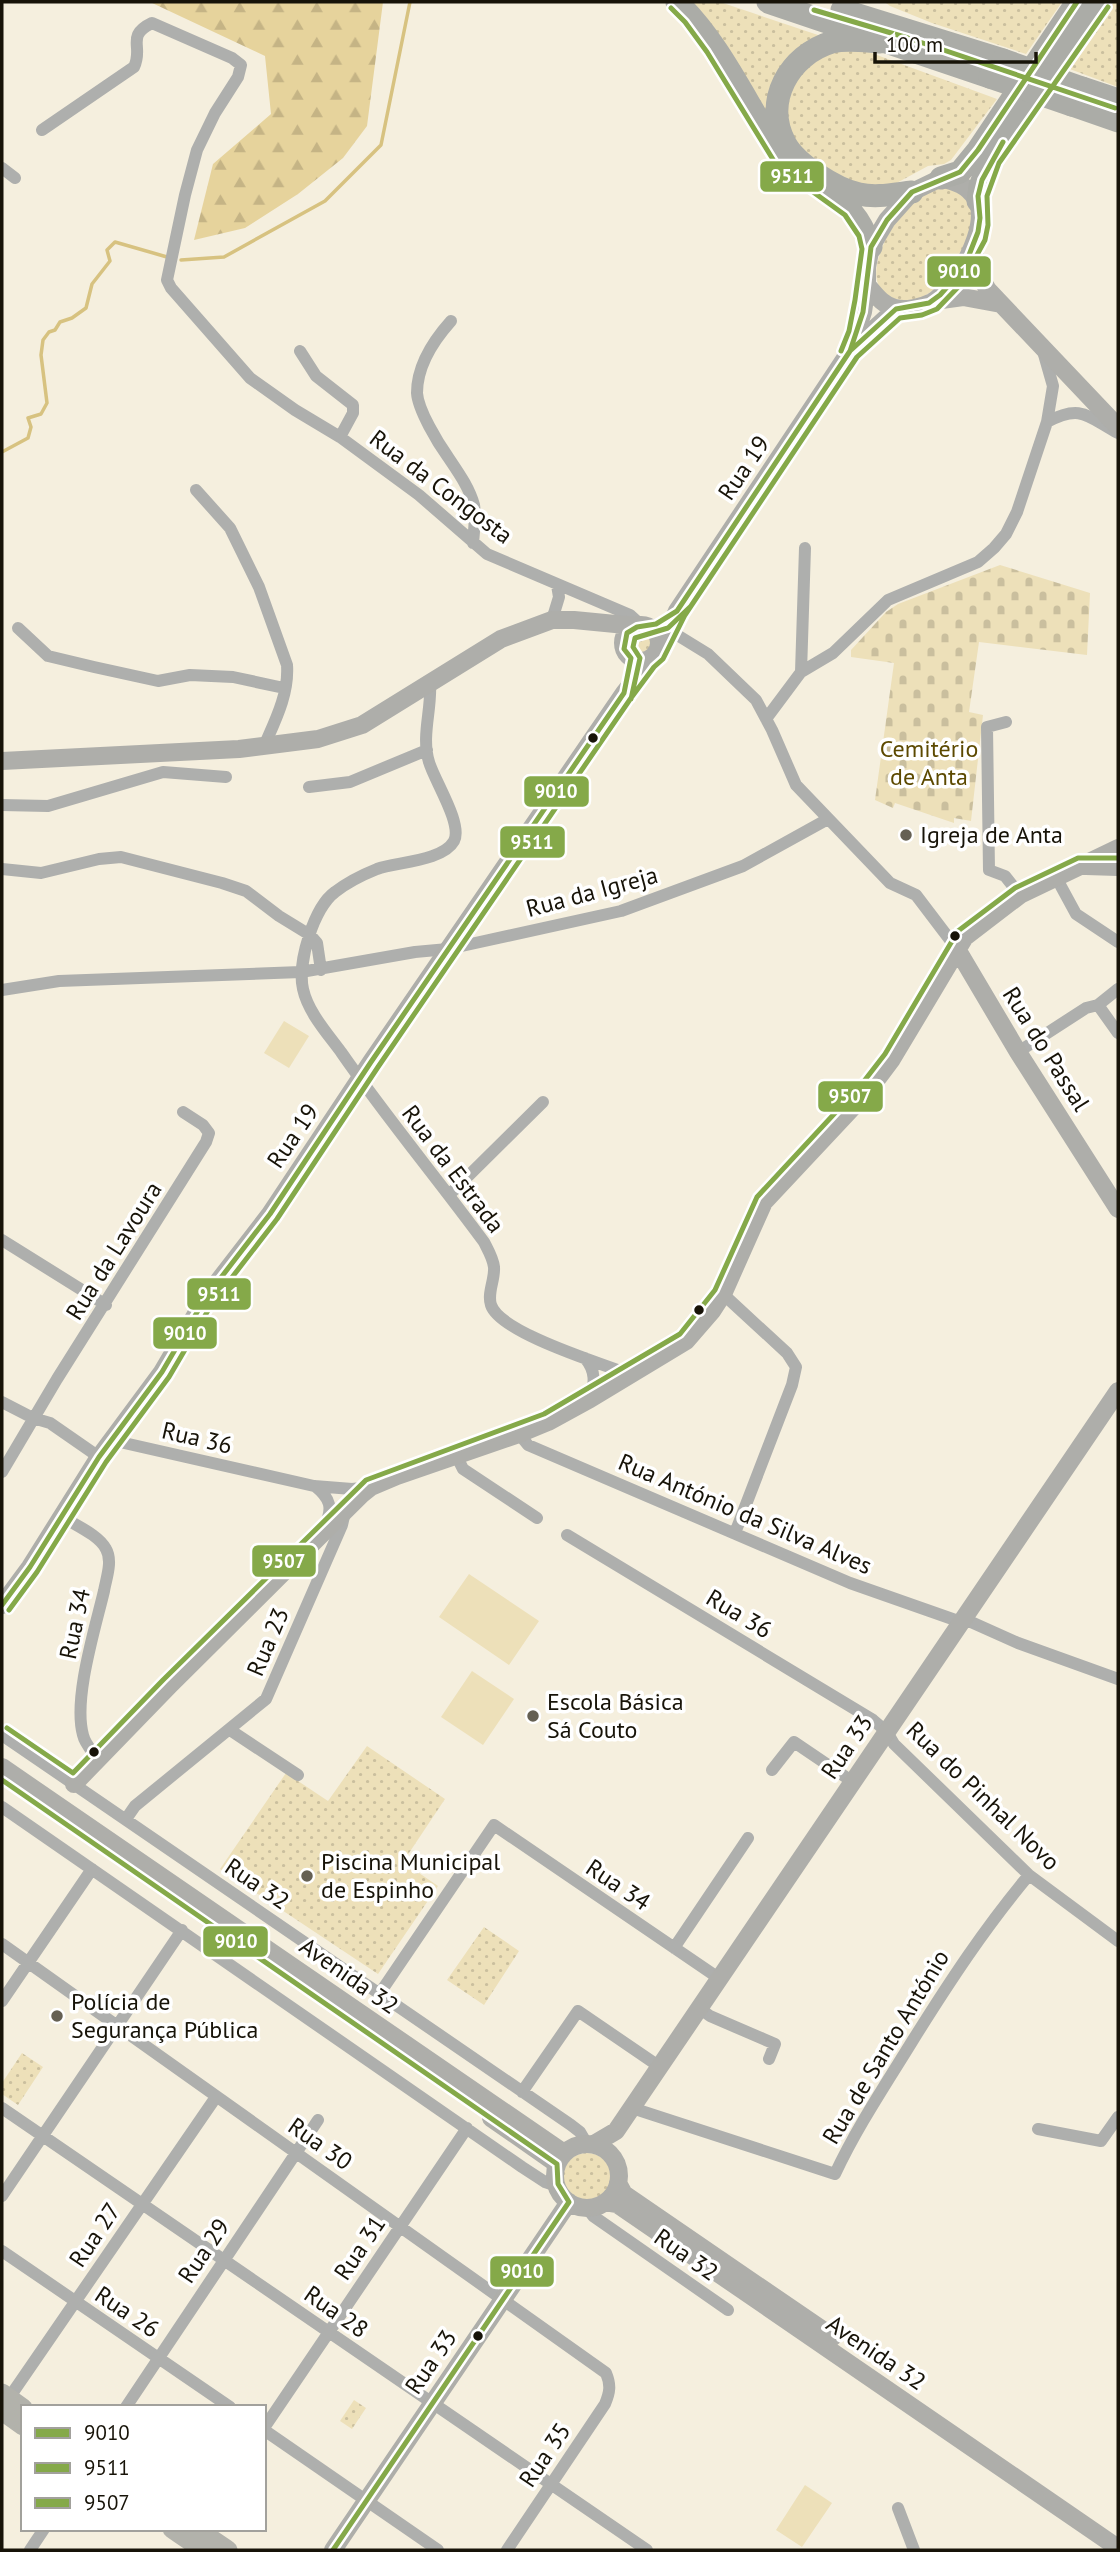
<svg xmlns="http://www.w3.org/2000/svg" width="1120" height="2552" font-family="'PT Sans',sans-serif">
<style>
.green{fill:url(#green-dots)}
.forest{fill:url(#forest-firs)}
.cemetery{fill:url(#cemetery-stones)}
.pitch{fill:#ede0b9}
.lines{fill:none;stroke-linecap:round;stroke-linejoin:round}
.stream{stroke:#d7c280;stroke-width:3.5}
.street{stroke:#aeafad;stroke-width:12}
.secondary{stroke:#aeaeaa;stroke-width:18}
.primary{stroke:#b2b2ab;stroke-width:19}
.highway{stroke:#abaca7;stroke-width:23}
.highway-bridge{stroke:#abaca7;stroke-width:23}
.bus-1-casing{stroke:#fff;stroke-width:10}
.bus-2-casing{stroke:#fff;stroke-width:10}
.bus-3-casing{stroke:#fff;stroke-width:10}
.bus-1{stroke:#85a949;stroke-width:5}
.bus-2{stroke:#85a949;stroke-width:5}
.bus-3{stroke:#85a949;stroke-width:5}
.bus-dot{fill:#171308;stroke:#fff;stroke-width:2.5}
.poi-dot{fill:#656053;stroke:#fff;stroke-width:2.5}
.labels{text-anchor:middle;stroke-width:7;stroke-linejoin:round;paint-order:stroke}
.street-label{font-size:24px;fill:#171308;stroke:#fff}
.park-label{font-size:24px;fill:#5c4900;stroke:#fff}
.poi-label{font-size:24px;fill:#171308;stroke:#fff;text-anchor:start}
.line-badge{stroke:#fff;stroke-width:2.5}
.badge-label{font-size:19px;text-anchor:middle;font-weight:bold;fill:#fff}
</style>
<defs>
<pattern id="green-dots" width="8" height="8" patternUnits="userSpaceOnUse" patternTransform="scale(1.75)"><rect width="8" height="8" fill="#ede0b9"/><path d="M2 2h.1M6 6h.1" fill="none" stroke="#cabf9e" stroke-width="1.8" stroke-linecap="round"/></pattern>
<pattern id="forest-firs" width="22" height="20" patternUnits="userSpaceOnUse" patternTransform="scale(1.75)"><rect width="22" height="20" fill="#e6d39c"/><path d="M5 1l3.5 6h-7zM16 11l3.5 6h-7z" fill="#c5b485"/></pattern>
<pattern id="cemetery-stones" width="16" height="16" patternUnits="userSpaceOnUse" patternTransform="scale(1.75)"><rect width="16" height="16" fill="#ede0b9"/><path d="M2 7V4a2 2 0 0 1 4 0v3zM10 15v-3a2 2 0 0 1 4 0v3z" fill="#cabf9e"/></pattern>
</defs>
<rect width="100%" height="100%" fill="#f5efde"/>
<path class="green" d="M685,2H720L818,35L819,41L810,46L777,132Z
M885,2H1062L1026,54L932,23L890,6Z
M1114,2H1118V87L1067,68Z
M855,47L997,99L951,160L944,164L928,166L893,185L865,188L809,160L789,135L785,96L814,57Z
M941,187C946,188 953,188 957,190C999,211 943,302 908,301C849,298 886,229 909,206C918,196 928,192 941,187Z
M630 644a11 11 0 1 1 22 0a11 11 0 1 1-22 0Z
M367,1746L445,1799L403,1862L438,1886L378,1974L220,1869L286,1773L328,1801Z
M484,1927L519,1951L484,2005L447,1980Z
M22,2053L43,2067L18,2105L2,2094V2083Z
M563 2177a24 24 0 1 1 48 0a24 24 0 1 1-48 0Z
M354,2400L366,2408L352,2429L340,2421Z"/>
<path class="forest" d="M150,2H383L367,126L343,158L298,194L245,228L194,240L213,164L271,114L265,56Z"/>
<path class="cemetery" d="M1000,565L1090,593L1087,655L979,642L969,712L983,715L971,821L954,818V823L895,803L893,808L875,800L894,663L851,657V650L886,612L898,604Z"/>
<path class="pitch" d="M284,1021L309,1036L289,1068L264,1053Z
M469,1574L539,1621L509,1665L439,1617Z
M472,1671L514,1699L483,1745L441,1717Z
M805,2485L832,2503L802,2547L776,2530Z"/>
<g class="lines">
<path class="stream" d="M181,260L224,257L325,201L381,145L410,2
M2,452L28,438L31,427L28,418L41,414L47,403L41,355L43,340L49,332L55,330L60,322L72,318L86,308L92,284L110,261L107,250L115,242L167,257"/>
<path class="street" d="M42,130L134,67C144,47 125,36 152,23L232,58L241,65L238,77L215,113L197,150L185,195L167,280L171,288L250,378L295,410L340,437L419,495L487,554L630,615L642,626
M2,168L15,178
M451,321C434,340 417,366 417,393C418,410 438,443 448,457C458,472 469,487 474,505C476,516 474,531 473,543
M300,351L316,376L353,405V413L340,437
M1047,422C1081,404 1087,416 1118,433
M196,490L230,528L259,587L287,665C289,693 276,719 265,744
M552,620L559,597L557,585
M18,628L48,656L94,667L158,681L190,675L233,677L284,688
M669,630L708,654L756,700L772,730L796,785L890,883L916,895L957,949
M801,672L833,653L888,600L978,562L994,548L1006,534L1017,512L1047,422L1053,386L1043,351
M430,683C432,709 421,736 429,762C434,780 463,824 454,841C443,861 397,862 377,869C362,875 348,882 335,892C314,907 297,963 303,989C308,1012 327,1033 341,1052C386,1117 437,1178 484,1242C488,1250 493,1258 494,1267C495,1280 487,1293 491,1305C500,1333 603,1364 631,1375
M766,719L801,672L805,548
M1006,722L987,727L989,870L1005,876L1020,895
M309,787L350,782L427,750
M2,805L48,806L163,772L226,777
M2,869L41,873L99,859L121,857L222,883L246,891L279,916L310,935L317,943L321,970
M1057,879L1076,914L1118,942
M2,990L59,981L301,972L415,952L448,949L621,911L743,866L828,819
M1098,1005L1118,1033
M1018,1052L1086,1008L1098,1005L1118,989
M449,1195L543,1102
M2,1240L106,1305
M723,1294L787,1353L796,1367L792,1385L735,1533
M585,1358C596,1371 595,1383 590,1399
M2,1402L33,1418L50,1423L99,1457
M519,1434L528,1445L850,1583L961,1622H971L1018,1643L1118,1679
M111,1440L314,1486L352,1489L371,1487
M456,1455L463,1469L537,1518
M2,1472L57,1379L206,1142L209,1133L203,1125L183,1112
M315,1486C330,1498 334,1508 324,1527
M63,1517C75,1525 99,1535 106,1549C113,1561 106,1579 104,1591C95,1629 73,1699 83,1735C85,1744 92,1751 97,1758
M567,1535L873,1720L887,1732L894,1744L1029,1875L1118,1941
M230,1730L298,1775
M2,1735L571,2125L580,2132L587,2144
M772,1770L794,1742L853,1782
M2,1807L522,2167L545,2182L557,2186
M126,1819L135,1806L266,1699L342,1525L345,1512
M2,1944L606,2373C611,2385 610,2392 605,2404L507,2550
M674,1948L748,1838
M380,1993L494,1825L720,1979
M2,2001L92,1869
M699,2008L710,2016L775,2044L769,2059
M522,2092L578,2011L660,2067
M2,2108L647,2550
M632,2108L835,2174C857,2127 886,2084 913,2040C950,1981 984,1929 1029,1875
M1038,2129L1101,2141L1118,2117
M2,2196L182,1930
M587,2208L593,2216L728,2310
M2,2251L230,2407
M9,2398L216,2097
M126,2407L318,2120
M264,2428L467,2128
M264,2430L438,2550
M898,2508L914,2550
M30,2550L44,2529"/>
<path class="secondary" d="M974,244C974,263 978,274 988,290L1118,427
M934,301L963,297L1001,304
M850,351L863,312L867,285V267L871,247L887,220L912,192L941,178C956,182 967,185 976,199C992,226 955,288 932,302C922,307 906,311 895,308C882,305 875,294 867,285
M623 643a18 18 0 1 1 36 0a18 18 0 1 1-36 0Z
M659,644L669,630L677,611L850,351L896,309
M2,761L239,749L318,739L362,725L501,639L552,620H574L636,626
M1086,866L1118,867
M957,949L1018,1052L1118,1209
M2,1605L30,1567L99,1457L162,1372L206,1297L270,1214L371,1062L624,693L643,669L647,661
M2,1767L564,2153
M74,1784L169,1686L361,1495L371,1487L397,1476L519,1434L548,1422L590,1399L686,1341L712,1311L723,1294L764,1202L868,1091L892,1059L965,937L1020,895L1118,848
M491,2118L557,2164
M594,2144L616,2131L1118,1391
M555 2176a32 32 0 1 1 64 0a32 32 0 1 1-64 0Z
M618,2183L624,2194L833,2337
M605,2202L617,2204L1118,2548
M333,2550L569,2202"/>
<path class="primary" d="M2,2393L23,2408
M2,2411L23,2426
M172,2529L203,2550
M197,2529L228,2550"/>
<path class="highway" d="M677,2C720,43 746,103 779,153
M768,2L990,77
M842,10L1003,60
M880,42C865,41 846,38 832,42C789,55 763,101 785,143C796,164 836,189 859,194C876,198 894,194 912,192
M1082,88L1118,100
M1072,105L1118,121
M941,178L960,172L978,150L1077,2
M823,190C852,210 858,214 871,247
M978,201L980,186L991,159L1099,2"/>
<path class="highway-bridge" d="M1003,60L1082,88
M990,77L1072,105"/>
<defs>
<path id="bus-1" d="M850,351L896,309L929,303L940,295L956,277L969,255L978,232L980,218L978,196L982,180L1003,142
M2,1605L30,1567L99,1457L162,1372L206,1297L270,1214L371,1062L624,693L631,658L624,649L627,633L637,627L656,624L677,611L850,351L863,312L871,247L887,220L912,192L960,172L978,150L1077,2
M2,1780L557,2164L558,2184L569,2202L333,2550"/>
<path id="bus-2" d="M671,8L685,22L707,52L777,166L845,215L859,236L862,249L855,300L849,331L841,351
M814,10L908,38L1115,108
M631,699L640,658L633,647L635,638L668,628L691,606
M9,1610L37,1572L106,1462L169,1377L213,1302L277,1219L378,1067L631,698L654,667L663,659L685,615L857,357L900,318L922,315L937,309L962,283L985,240L988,225L987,196L999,163L1108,7"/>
<path id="bus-3" d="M7,1728L73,1773L163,1680L366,1480L544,1414L680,1334L715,1290L757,1197L861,1085L885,1054L958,931L1015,888L1078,858H1118"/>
</defs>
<use href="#bus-1" class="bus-1-casing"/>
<use href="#bus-2" class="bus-2-casing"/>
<use href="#bus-3" class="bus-3-casing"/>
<use href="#bus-1" class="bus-1"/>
<use href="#bus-2" class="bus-2"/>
<use href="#bus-3" class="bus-3"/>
</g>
<g class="bus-dot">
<circle cx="593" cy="738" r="6"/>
<circle cx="955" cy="936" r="6"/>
<circle cx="699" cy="1310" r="6"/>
<circle cx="94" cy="1752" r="6"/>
<circle cx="478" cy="2336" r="6"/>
</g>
<g class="poi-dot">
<circle cx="906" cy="835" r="7"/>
<circle cx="533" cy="1716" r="7"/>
<circle cx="307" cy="1876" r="7"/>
<circle cx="57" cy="2016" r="7"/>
</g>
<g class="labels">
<g class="street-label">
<text transform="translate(744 468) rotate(-56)" y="8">Rua 19</text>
<text transform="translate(441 487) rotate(37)" y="8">Rua da Congosta</text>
<text transform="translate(592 892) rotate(-15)" y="8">Rua da Igreja</text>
<text transform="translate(1046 1049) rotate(58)" y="8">Rua do Passal</text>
<text transform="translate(293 1136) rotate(-56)" y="8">Rua 19</text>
<text transform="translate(453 1169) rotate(53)" y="8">Rua da Estrada</text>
<text transform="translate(114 1251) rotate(-58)" y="8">Rua da Lavoura</text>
<text transform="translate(197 1438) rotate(13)" y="8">Rua 36</text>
<text transform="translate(745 1514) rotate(23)" y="8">Rua António da Silva Alves</text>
<text transform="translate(739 1614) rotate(31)" y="8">Rua 36</text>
<text transform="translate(75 1624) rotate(-78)" y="8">Rua 34</text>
<text transform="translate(268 1642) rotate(-67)" y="8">Rua 23</text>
<text transform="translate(847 1747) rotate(-56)" y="8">Rua 33</text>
<text transform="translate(983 1796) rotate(44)" y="8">Rua do Pinhal Novo</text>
<text transform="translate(257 1884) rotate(34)" y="8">Rua 32</text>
<text transform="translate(618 1885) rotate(34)" y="8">Rua 34</text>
<text transform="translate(349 1976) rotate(35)" y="8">Avenida 32</text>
<text transform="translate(886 2047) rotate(-59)" y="8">Rua de Santo António</text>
<text transform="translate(320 2144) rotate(35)" y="8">Rua 30</text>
<text transform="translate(95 2235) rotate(-56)" y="8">Rua 27</text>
<text transform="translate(360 2248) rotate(-56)" y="8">Rua 31</text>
<text transform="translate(204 2251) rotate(-56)" y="8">Rua 29</text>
<text transform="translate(686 2255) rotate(35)" y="8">Rua 32</text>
<text transform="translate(127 2312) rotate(34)" y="8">Rua 26</text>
<text transform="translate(336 2312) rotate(35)" y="8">Rua 28</text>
<text transform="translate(876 2353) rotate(34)" y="8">Avenida 32</text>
<text transform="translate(431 2362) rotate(-56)" y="8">Rua 33</text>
<text transform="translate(545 2455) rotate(-56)" y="8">Rua 35</text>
</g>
<g class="park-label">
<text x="929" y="757">Cemitério<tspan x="929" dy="28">de Anta</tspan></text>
</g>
<g class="poi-label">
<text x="920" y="843">Igreja de Anta</text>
<text x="547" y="1710">Escola Básica<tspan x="547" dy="28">Sá Couto</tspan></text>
<text x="321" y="1870">Piscina Municipal<tspan x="321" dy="28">de Espinho</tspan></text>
<text x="71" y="2010">Polícia de<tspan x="71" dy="28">Segurança Pública</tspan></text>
</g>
</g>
<g class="line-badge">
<rect x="759" y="160" width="66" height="33" rx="7" fill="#85a949"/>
<rect x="926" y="255" width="66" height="33" rx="7" fill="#85a949"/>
<rect x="523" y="775" width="67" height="33" rx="7" fill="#85a949"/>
<rect x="499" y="825" width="67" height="34" rx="7" fill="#85a949"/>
<rect x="817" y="1080" width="67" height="33" rx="7" fill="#85a949"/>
<rect x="186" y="1277" width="66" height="34" rx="7" fill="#85a949"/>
<rect x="152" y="1316" width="66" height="34" rx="7" fill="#85a949"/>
<rect x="251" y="1544" width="66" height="34" rx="7" fill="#85a949"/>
<rect x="202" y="1925" width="67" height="33" rx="7" fill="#85a949"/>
<rect x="489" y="2255" width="66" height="33" rx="7" fill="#85a949"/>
</g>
<g class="badge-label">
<text x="792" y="183">9511</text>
<text x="959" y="278">9010</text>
<text x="556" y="798">9010</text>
<text x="532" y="849">9511</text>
<text x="850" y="1103">9507</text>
<text x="219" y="1301">9511</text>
<text x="185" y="1340">9010</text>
<text x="284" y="1568">9507</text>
<text x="236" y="1948">9010</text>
<text x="522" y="2278">9010</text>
</g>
<rect width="1120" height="2552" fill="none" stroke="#171308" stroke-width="7"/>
<rect x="21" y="2405" width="245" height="126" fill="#ffffff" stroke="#a2a19c" stroke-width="2"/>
<rect x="35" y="2428" width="35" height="10" fill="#85a949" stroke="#a2a19c" stroke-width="2"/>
<text x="84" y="2440" font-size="21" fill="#171308">9010</text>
<rect x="35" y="2463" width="35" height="10" fill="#85a949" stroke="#a2a19c" stroke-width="2"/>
<text x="84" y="2475" font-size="21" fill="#171308">9511</text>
<rect x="35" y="2498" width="35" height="10" fill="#85a949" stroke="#a2a19c" stroke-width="2"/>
<text x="84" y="2510" font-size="21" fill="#171308">9507</text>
<path d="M875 52v10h161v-10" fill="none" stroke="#171308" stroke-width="3.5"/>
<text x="886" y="52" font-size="21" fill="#171308" stroke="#ffffff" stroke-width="5" paint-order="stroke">100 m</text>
</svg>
